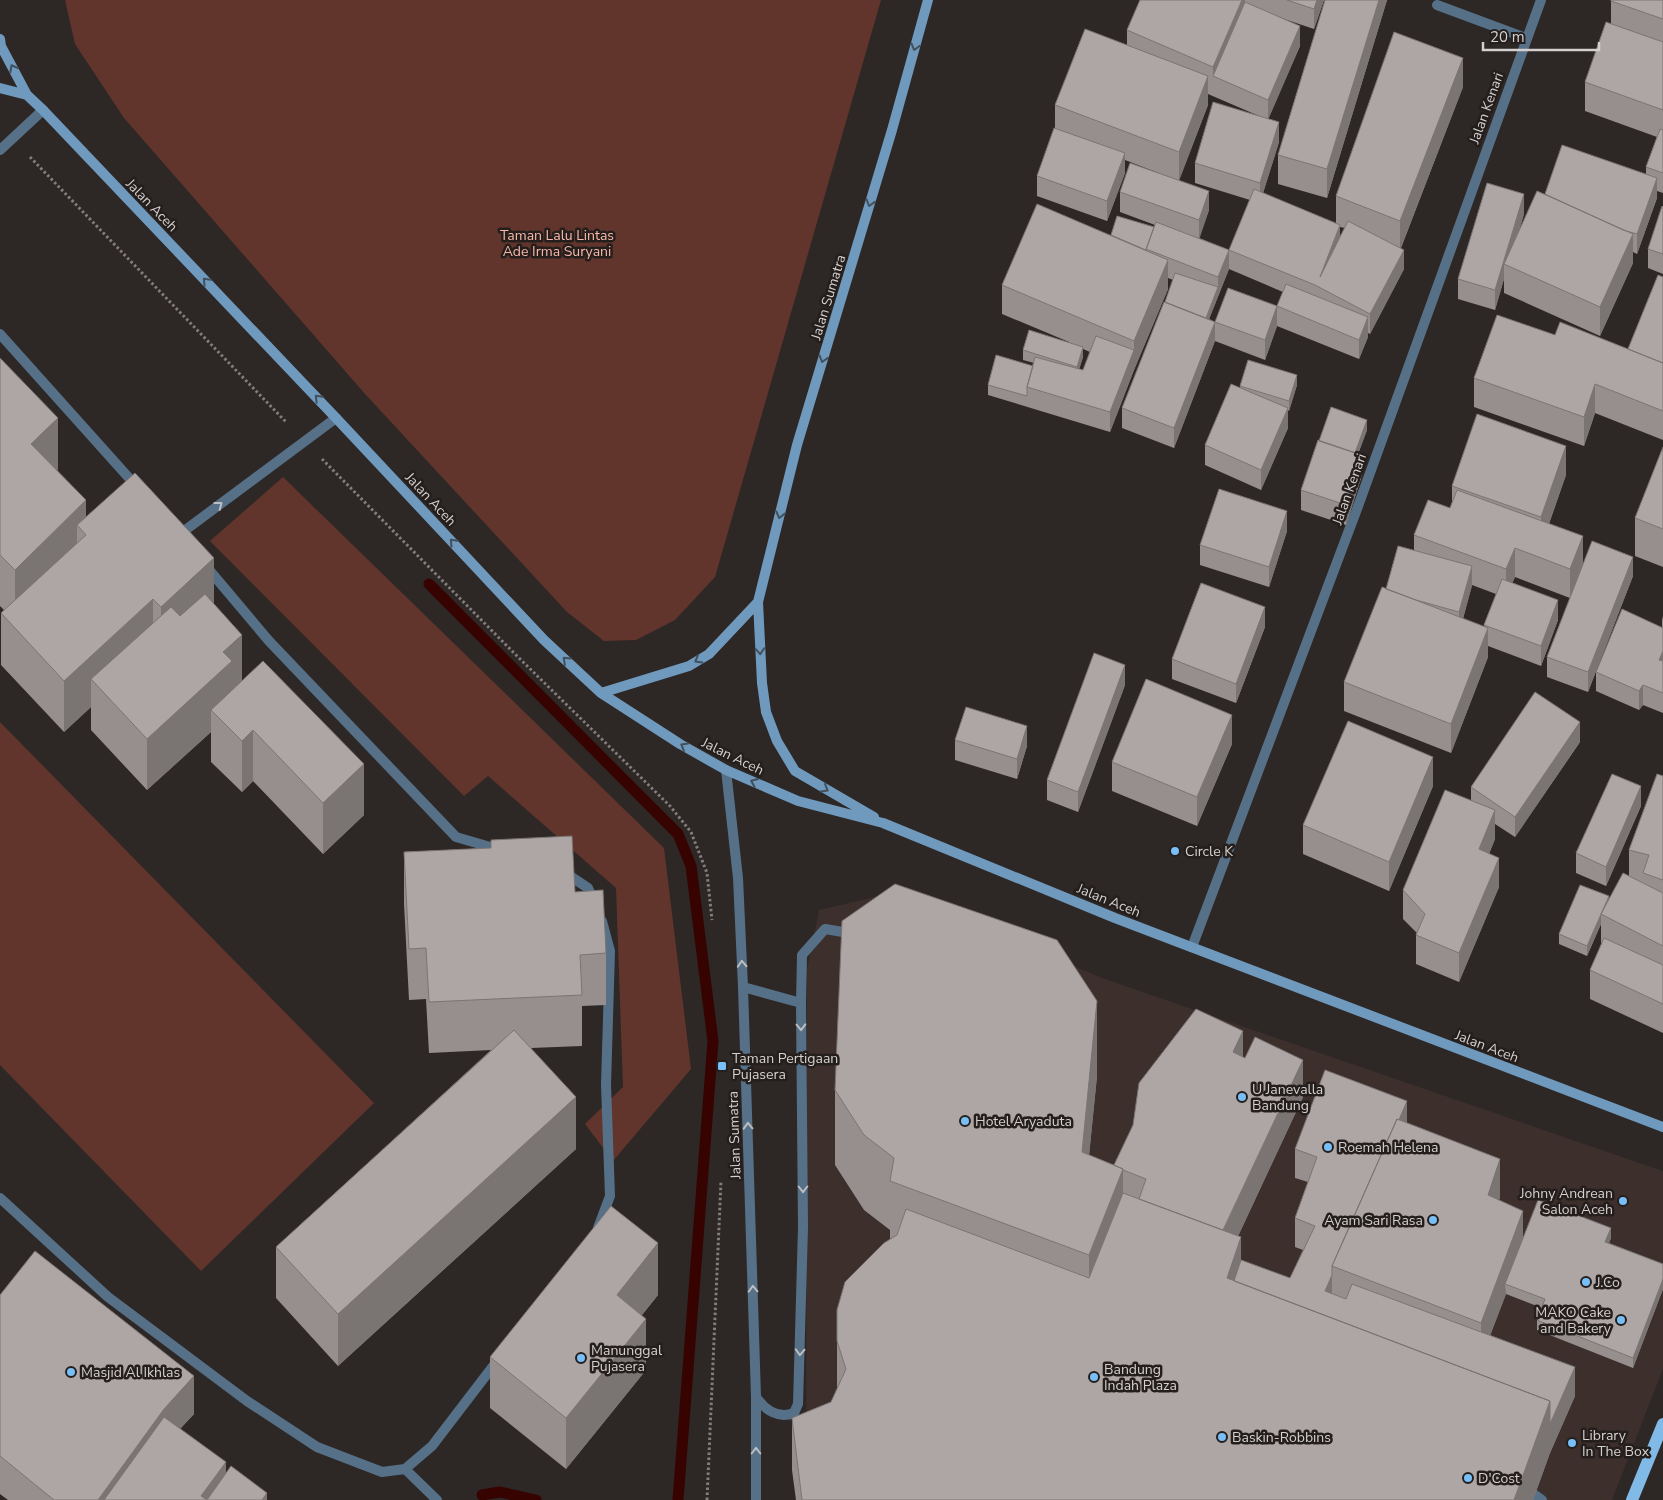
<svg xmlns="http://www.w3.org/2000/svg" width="1663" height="1500" font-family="'Nunito Sans',sans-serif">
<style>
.built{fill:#3c2f2c}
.green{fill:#62352c}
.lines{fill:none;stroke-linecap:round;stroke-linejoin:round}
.stream{stroke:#370300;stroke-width:11}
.path{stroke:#837e7d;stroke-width:3;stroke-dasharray:2.5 2.5;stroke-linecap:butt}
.lane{stroke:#567187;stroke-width:10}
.street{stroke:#567187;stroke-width:10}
.secondary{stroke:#6f9abd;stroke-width:10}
.primary{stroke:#81b9e7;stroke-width:12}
.wall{fill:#968f8d;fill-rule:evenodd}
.shaded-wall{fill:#7a7473}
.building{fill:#aea6a4;stroke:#7a7473}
.oneway{stroke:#42505c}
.oneway2{stroke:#bbbdc1}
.poi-dot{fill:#78bff7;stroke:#241e1c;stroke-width:2}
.labels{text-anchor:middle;stroke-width:5;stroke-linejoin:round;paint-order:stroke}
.street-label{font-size:14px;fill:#d4d0cf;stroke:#241e1c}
.park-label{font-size:14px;fill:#f9b7a8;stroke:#241e1c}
.poi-label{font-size:14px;fill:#d4d0cf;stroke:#241e1c;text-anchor:start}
</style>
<rect width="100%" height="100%" fill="#2d2726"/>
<path class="built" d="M896,892L1105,979L1663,1171V1369L1612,1500H806L807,969L819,910Z"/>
<path class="green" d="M65,0H881L715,577L675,620L636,640L604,641L567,612L366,395L124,118L75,44Z
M283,477L664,848L691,1069L613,1161L585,1124L623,1087L616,888L488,776L464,796L210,541Z
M0,722L374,1103L201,1271L0,1065Z"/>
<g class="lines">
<path class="stream" d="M429,584L678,834L691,866L713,1041L678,1500
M482,1495L500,1492L536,1500"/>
<path class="path" d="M30,157L286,422
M322,459L515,654L670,806L691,832L707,873L712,920
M707,1500L721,1181"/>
<path class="lane" d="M0,150L43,110
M0,334L138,488
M180,534L336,418
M205,565L269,641L456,837L504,851
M564,872L588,888L595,903
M743,987L801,1003L803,1227L798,1404L794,1413C778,1419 765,1410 756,1397
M801,1003L802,955L825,929L855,934
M0,1198L108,1297L247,1401L317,1447L382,1472L405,1469L432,1446L497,1361
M598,1228L610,1196L606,1085L610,951L602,921
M405,1469L437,1500
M1535,1495L1542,1500"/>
<path class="street" d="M1437,5L1526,38
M726,770L738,878L743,987L756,1397V1500
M1192,947L1357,509L1541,0"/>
<path class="secondary" d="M0,39L1,46L27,95
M0,88L27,95L43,110L336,418L544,640L601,693L680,744L726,770L798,801L883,823L1115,918L1663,1127
M601,693L689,666L709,654L758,602
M874,817L795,771L777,741L766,712L762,683L758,602L797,445L892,130L928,0"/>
<path class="primary" d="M1632,1500L1663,1424"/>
</g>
<path class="wall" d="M1140,0H1324L1314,29L1278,17L1300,46L1268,119L1279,142L1263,193L1336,223V196L1463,87L1401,248L1404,269L1370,334L1368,333V337L1359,359L1277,326V306L1283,292L1229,269L1209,319L1215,322L1277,326L1265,360L1215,341L1174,448L1122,428V408L1165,302L1173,280L1168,278V289L1134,370L1110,432L988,395V385L1033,366L1034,363L1023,360V350L1069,342L1002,314V285L1111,235L1154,227L1155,225L1120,212V192L1156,172L1125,160V173L1107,221L1037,196V176L1055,128V105L1127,45V30ZM1208,94L1259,116L1195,163V183L1250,200L1229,250L1199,238L1209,210L1179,180L1208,105ZM1340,227L1345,228L1340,236ZM1083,349L1090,352L1083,370L1079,369L1083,357Z
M1325,0H1387L1327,198L1278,184V155Z
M1663,0V193L1657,191V198L1637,254L1633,252V263L1600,336L1504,293V279L1495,310L1458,299V279L1524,214L1519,231L1545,194L1646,174V167L1657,137L1585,111V82L1611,24V1Z
M1663,207V274L1648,268V249Z
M1663,277V440L1595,413L1584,446L1474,407V378L1555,335L1628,349Z
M0,358L58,469L57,470L86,517L214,604L242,680L364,815L323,854L253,781L242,792L211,762V732L147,790L91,730V707L64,732L1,665V613L4,610L0,606Z
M1297,385L1289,411L1288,410V428L1261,490L1205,465V445L1240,388V386Z
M1367,430L1358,454L1362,475L1346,525L1301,510V490Z
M1663,447V567L1635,556V518Z
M1566,475L1549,524L1583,565L1633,576L1588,692L1547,677V657L1570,598L1515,577L1512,583L1558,620L1541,666L1488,646V657L1451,753L1344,711V682L1386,589L1414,551V535L1450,508L1452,502V486ZM1472,585L1496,594L1484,625V627L1463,619Z
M1287,531L1269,587L1200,565V545Z
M1663,616V713L1643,705L1639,710L1596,691V672L1662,628V620Z
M1265,627L1236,703L1172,679V659Z
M1125,685L1078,812L1047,800V780Z
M955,740L1027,746L1017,779L955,760Z
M1580,742L1515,837L1495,824V839L1489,854L1499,887L1459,982L1416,964V935L1417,933L1403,919V890L1471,800V787Z
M1232,744L1197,826L1112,791V762Z
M1663,776V1033L1590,999V970L1602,943H1601V924L1587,956L1559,944V934L1609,898L1629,876V850Z
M1433,786L1389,891L1303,854V825Z
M1641,806L1606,886L1576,873V853Z
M491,840L575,892L606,953V1005L582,1006V1046L531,1048L576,1149L338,1366L276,1298V1247L491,1050L429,1053L426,999L409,1000L404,904V852L491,848Z
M1243,1057L1303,1097L1238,1236L1241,1260L1290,1278L1303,1250L1295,1247V1218L1308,1182L1295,1178V1149L1407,1123L1500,1197L1499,1200L1523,1239L1611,1238L1609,1243L1663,1264V1289L1633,1368L1537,1330V1320L1542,1308L1506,1294L1490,1335L1575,1396L1550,1453L1533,1500H796L792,1470V1418L831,1402L837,1390V1310L890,1239V1230L864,1210L835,1165V1090L1097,1076L1089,1155L1114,1165Z
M0,1295L194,1414L180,1429L226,1474L267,1500H8L0,1494Z
M658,1295L642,1315L646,1370L566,1469L490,1408V1357Z"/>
<path class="shaded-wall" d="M1242,0H1245V22L1213,76V67Z
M1317,0H1324L1314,29V9Z
M1379,0H1387L1327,198V169Z
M1300,26V46L1268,120V100Z
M1463,58V87L1400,250V221Z
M1208,76V105L1179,181V152Z
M1279,122V142L1260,203V183Z
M1125,153V173L1107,221V201Z
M1657,178V198L1637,254V234Z
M1209,191V210L1199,240V220Z
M1524,194V214L1508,266L1504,264V279L1495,310V290Z
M1340,225V245L1320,277Z
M1633,234V263L1600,336V307Z
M1229,250V269L1204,332V322L1218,287V277Z
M1404,250V269L1370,334V314Z
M1168,260V289L1134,370V341Z
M1277,306V326L1265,360V340Z
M1368,317V337L1359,359V340Z
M1215,322V341L1174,448V428Z
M1083,347V357L1077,377V367Z
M1134,350V370L1110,432V412Z
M1297,375V385L1289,411V401Z
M1595,384V413L1584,446V417Z
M1288,408V428L1261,490V470Z
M58,418V469L31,495V444Z
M1367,420V430L1354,465V455Z
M1566,446V475L1541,546V517Z
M1362,455V475L1346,525V505Z
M86,500V552V535L77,525V560L15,621V570Z
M1287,511V531L1269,587V567Z
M1583,536V565L1570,598V569Z
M1515,548V577L1506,598V569Z
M1633,557V576L1588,692V672Z
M214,558V609L161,658V607Z
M1472,566V586L1459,632V612Z
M153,599V650L91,679V707L64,732V681Z
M1558,600V620L1541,666V646Z
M1265,607V627L1236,703V684Z
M1488,628V657L1451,753V724Z
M242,635V686L211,710V732L147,790V739L223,652Z
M1663,651V670L1659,660Z
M1125,665V685L1078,812V792Z
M1643,685V705L1639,710V691Z
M1232,715V744L1197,826V797Z
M1580,722V742L1515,837V817Z
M1027,726V746L1017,779V759Z
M253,730V781L242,792V741Z
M1433,757V786L1389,891V862Z
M364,764V815L323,854V803Z
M1641,786V806L1606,886V867Z
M1495,810V839L1479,878V849Z
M1499,858V887L1459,982V953Z
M1601,914V924L1587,956V946Z
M1097,1001V1076L1082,1227V1152Z
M1243,1031V1068L1233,1052Z
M1303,1060V1097L1222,1271V1233Z
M576,1097V1149L338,1366V1314Z
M1407,1101V1130L1336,1267Z
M1500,1159V1197L1488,1233V1195Z
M1123,1169V1244L1089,1330V1255Z
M1523,1211V1248L1505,1284L1506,1294L1481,1360V1323Z
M1611,1228V1238L1605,1252V1242Z
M1241,1237V1289L1227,1278Z
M658,1243V1295L617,1346V1295Z
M1332,1275V1303L1325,1291Z
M1663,1279V1289L1633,1368V1358Z
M646,1319V1370L566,1469V1418Z
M1575,1367V1396L1550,1453L1533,1500H1514L1550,1401Z
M194,1376V1414L164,1446L125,1500H98L164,1409Z
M226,1462V1491L219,1500H201V1496Z
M267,1493V1500H262Z"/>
<path class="building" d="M1140,0H1242L1213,67L1127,30Z
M1287,0H1317L1314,9Z
M1325,0H1379L1327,169L1278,155Z
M1611,0H1663V19L1611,1Z
M1245,2L1300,26L1268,100L1213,76Z
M1606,22L1663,42V110L1585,82Z
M1085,29L1208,76L1179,152L1055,105Z
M1394,32L1463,58L1400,221L1336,196Z
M1213,102L1279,122L1260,183L1195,163Z
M1054,128L1125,153L1107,201L1037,176Z
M1660,129L1663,130V173L1646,167Z
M1562,145L1657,178L1637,234L1623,230L1545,194Z
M1130,163L1209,191L1199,220L1120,192Z
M1487,183L1524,194L1495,290L1458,279Z
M1254,189L1340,225L1320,277L1348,221L1404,250L1370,314L1315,285L1229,250Z
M1537,191L1633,234L1600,307L1504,264Z
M1037,204L1168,260L1134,341L1002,285Z
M1662,206L1663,207V254L1648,249Z
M1117,216L1154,227L1146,250L1111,235Z
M1156,222L1229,250L1218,277L1146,249Z
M1175,273L1218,287L1206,318L1165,302Z
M1658,275L1663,277V363L1628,349Z
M1286,284L1368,317L1359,340L1277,306Z
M1228,288L1277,306L1265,340L1215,322Z
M1164,302L1215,322L1174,428L1122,408Z
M1497,315L1555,335L1560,322L1663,363V411L1595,384L1584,417L1474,378Z
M1029,330L1083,347L1077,367L1023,350Z
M1096,336L1134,350L1110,412L1027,387L1035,357L1083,370Z
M996,355L1033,366L1027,387V396L988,385Z
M0,358L58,418L31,444L86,500L15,570L0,555Z
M1248,360L1297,375L1289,401L1240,386Z
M1231,384L1288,408L1261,470L1205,445Z
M1331,407L1367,420L1355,453L1319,441Z
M1477,414L1566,446L1541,517L1452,486Z
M1318,440L1362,455L1346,505L1301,490Z
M1663,447V529L1635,518Z
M135,473L214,558L161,607L153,599L64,681L1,613L86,535L77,525Z
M1219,489L1287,511L1269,567L1200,545Z
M1457,490L1583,536L1570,569L1515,548L1506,569L1414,535L1428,500L1450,508Z
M1592,541L1633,557L1588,672L1547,657Z
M1398,546L1472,566L1459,612L1416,600L1386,589Z
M1502,579L1558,600L1541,646L1484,625Z
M1201,583L1265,607L1236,684L1172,659Z
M1382,587L1488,628L1451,724L1344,682Z
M205,594L242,635L223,652L232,661L147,739L91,679L171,607L180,616Z
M1622,609L1663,628V651L1659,660L1663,661V693L1643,685L1639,691L1596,672Z
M1094,653L1125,665L1078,792L1047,780Z
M263,661L364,764L323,803L253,730L242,741L211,710Z
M1146,679L1232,715L1197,797L1112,762Z
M1535,692L1580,722L1515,817L1471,787Z
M966,707L1027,726L1017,759L955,740Z
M1348,721L1433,757L1389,862L1303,825Z
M1612,774L1641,786L1606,867L1576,853Z
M1657,774L1663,776V880L1643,873L1649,855L1629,850Z
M1445,790L1495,810L1479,849L1499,858L1459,953L1416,935L1425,914L1403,890Z
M572,836L575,892L603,890L606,953L580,955L582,995L429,1002L426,948L409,949L404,852L491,848V840Z
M1623,873L1663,893V946L1601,914Z
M895,884L1057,940L1097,1001L1082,1152L1123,1169L1089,1255L890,1181L894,1158L864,1135L835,1090L842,921Z
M1580,885L1609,896L1587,946L1559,934Z
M1604,938L1663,965V1004L1590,970Z
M1196,1009L1243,1031L1233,1052L1245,1058L1255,1037L1303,1060L1223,1230L1139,1199L1146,1179L1123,1170V1169L1114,1165L1133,1125L1139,1083Z
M514,1030L576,1097L338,1314L276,1247Z
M1325,1070L1407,1101L1399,1120L1397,1119L1332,1266V1275L1325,1291L1346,1299L1352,1284L1575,1367L1550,1424V1401L1234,1281L1241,1260L1290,1278L1315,1226L1295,1218L1317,1157L1295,1149Z
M1397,1119L1500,1159L1488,1195L1523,1211L1481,1323L1332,1266Z
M1123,1193L1241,1237L1227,1278L1550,1401L1514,1500H802L792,1418L831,1402L846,1369L837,1341V1310L845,1282L884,1243L897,1235L906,1209L1089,1278Z
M1538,1200L1611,1228L1605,1242L1663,1264V1279L1633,1358L1537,1320L1545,1299L1505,1284Z
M611,1206L658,1243L617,1295L646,1319L566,1418L490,1357Z
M35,1251L194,1376L164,1409L98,1500H54L0,1456V1295Z
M164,1417L226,1462L201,1496L207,1500L231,1466L267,1493L262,1500H104Z"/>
<defs><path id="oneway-chevron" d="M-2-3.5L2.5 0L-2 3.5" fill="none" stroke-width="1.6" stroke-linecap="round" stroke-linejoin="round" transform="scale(1.25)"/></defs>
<g class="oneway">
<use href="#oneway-chevron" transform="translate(915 47) rotate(105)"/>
<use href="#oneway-chevron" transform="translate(13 68) rotate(-118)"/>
<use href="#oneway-chevron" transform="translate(870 203) rotate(107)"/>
<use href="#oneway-chevron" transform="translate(206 281) rotate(-134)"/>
<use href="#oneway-chevron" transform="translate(823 359) rotate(107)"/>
<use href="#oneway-chevron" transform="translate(318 398) rotate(-134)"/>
<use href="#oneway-chevron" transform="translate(780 515) rotate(104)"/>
<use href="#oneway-chevron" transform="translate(453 542) rotate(-133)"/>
<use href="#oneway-chevron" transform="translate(760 651) rotate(86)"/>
<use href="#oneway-chevron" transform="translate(566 660) rotate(-137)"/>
<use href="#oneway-chevron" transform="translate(698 660) rotate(150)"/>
<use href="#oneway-chevron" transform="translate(684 746) rotate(-150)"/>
<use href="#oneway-chevron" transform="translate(754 782) rotate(-157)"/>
<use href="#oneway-chevron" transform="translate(825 789) rotate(30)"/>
</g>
<g class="oneway2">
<use href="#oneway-chevron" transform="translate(219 505) rotate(-37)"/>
<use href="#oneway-chevron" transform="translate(742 964) rotate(-93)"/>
<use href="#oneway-chevron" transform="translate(801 1027) rotate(89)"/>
<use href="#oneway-chevron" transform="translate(748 1126) rotate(-92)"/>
<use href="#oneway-chevron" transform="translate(803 1189) rotate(90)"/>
<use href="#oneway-chevron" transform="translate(753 1289) rotate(-92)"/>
<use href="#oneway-chevron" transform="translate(800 1352) rotate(93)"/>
<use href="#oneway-chevron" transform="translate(756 1451) rotate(-90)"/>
</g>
<g class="poi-dot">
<circle cx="1175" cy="851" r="5"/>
<rect x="717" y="1061" width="10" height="10" rx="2.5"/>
<circle cx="1242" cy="1097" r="5"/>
<circle cx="965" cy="1121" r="5"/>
<circle cx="1328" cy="1147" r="5"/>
<circle cx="1623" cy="1201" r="5"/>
<circle cx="1433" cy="1220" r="5"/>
<circle cx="1586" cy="1282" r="5"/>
<circle cx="1621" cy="1320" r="5"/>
<circle cx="581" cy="1358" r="5"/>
<circle cx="71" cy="1372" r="5"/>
<circle cx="1094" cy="1377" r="5"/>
<circle cx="1222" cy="1437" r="5"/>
<circle cx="1572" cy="1443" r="5"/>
<circle cx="1468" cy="1478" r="5"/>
</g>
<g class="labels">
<g class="street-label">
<text transform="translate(1486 108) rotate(-70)" y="5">Jalan Kenari</text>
<text transform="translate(152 205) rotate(46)" y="5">Jalan Aceh</text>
<text transform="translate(828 297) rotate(-73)" y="5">Jalan Sumatra</text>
<text transform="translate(1349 489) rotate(-70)" y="5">Jalan Kenari</text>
<text transform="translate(431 499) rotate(47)" y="5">Jalan Aceh</text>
<text transform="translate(733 756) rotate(26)" y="5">Jalan Aceh</text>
<text transform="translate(1109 900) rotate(22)" y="5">Jalan Aceh</text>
<text transform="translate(1487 1046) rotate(21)" y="5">Jalan Aceh</text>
<text transform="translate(734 1135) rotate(-92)" y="5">Jalan Sumatra</text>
</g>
<g class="park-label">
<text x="557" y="240">Taman Lalu Lintas<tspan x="557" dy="16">Ade Irma Suryani</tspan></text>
</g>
<g class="poi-label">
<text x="1185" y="856">Circle K</text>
<text x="732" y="1063">Taman Pertigaan<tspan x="732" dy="16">Pujasera</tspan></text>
<text x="1252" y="1094">U Janevalla<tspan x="1252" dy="16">Bandung</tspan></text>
<text x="975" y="1126">Hotel Aryaduta</text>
<text x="1338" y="1152">Roemah Helena</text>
<text x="1613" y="1198" text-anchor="end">Johny Andrean<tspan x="1613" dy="16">Salon Aceh</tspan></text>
<text x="1423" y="1225" text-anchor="end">Ayam Sari Rasa</text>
<text x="1596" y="1287">J.Co</text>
<text x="1611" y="1317" text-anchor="end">MAKO Cake<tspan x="1611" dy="16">and Bakery</tspan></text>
<text x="591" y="1355">Manunggal<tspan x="591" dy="16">Pujasera</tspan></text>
<text x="1104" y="1374">Bandung<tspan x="1104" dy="16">Indah Plaza</tspan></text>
<text x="81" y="1377">Masjid Al Ikhlas</text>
<text x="1582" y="1440">Library<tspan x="1582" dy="16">In The Box</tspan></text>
<text x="1232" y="1442">Baskin-Robbins</text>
<text x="1478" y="1483">D'Cost</text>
</g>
</g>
<path d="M1483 42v8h116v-8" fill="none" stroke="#d4d0cf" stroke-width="2.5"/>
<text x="1490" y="42" font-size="15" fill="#d4d0cf" stroke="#241e1c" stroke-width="4" paint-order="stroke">20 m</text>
</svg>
